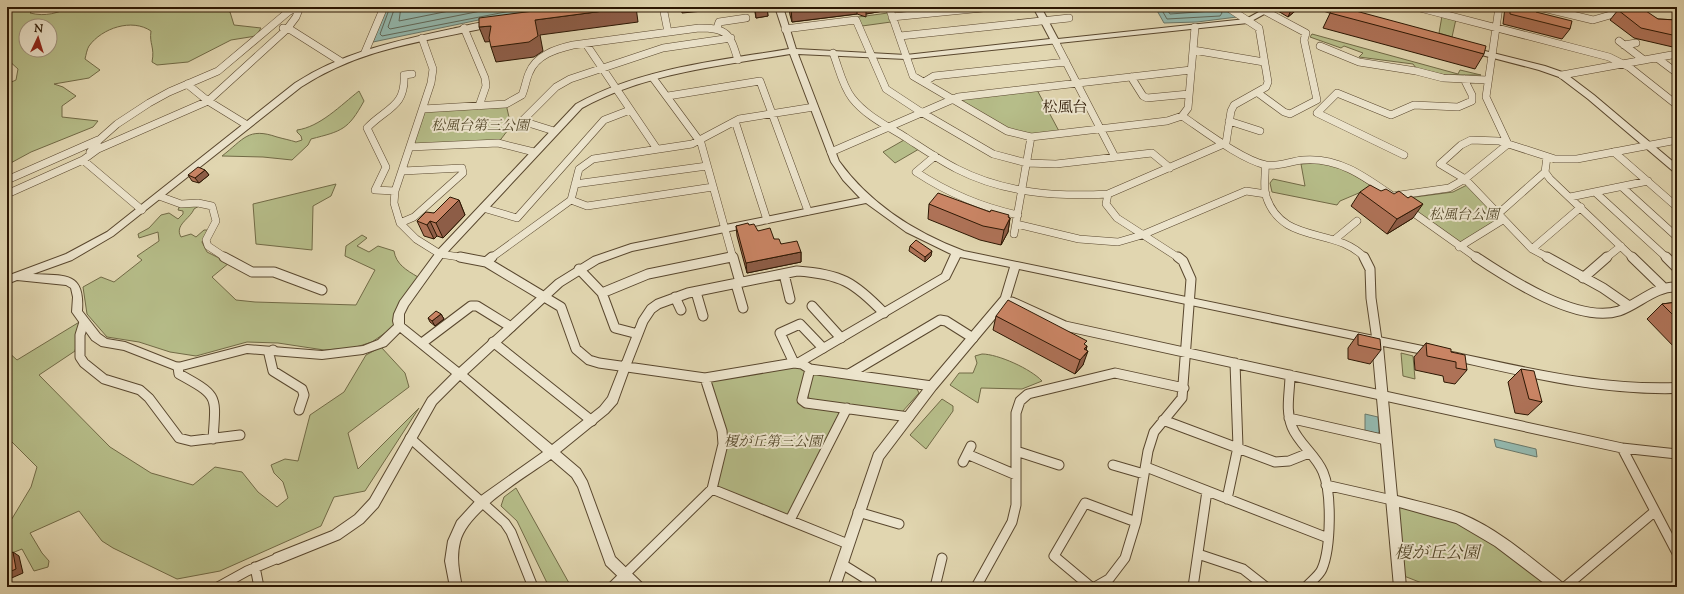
<svg xmlns="http://www.w3.org/2000/svg" width="1684" height="594" font-family="'Sorts Mill Goudy','Noto Serif JP',serif">
<style>
.green{fill:#b6bd89;stroke:#716a46;fill-rule:evenodd}
.water{fill:#94b9af;stroke:#6a786a}
.lines{fill:none;stroke-linecap:round;stroke-linejoin:round}
.shore{stroke:#606859;stroke-width:1}
.minor-far1-casing{stroke:#59472e;stroke-width:8}
.minor-casing{stroke:#59472e;stroke-width:11}
.tertiary-casing{stroke:#59472e;stroke-width:2}
.minor-far1{stroke:#ece4cc;stroke-width:7}
.minor{stroke:#ece4cc;stroke-width:9}
.tertiary{fill:#ece4cc;fill-rule:evenodd}
.wall{fill:#ae7257;stroke:#2c1703}
.shaded-wall{fill:#8d5d47;stroke:#2c1703}
.building{fill:#ca8565;stroke:#2c1703}
.labels{text-anchor:middle;stroke-width:4;stroke-linejoin:round;paint-order:stroke}
.park-label{font-size:14px;font-style:italic;fill:#55492b;stroke:#ece4cc}
.neighbourhood-label{font-size:15px;fill:#2c1703;stroke:#ece4cc}
.near-park-label{font-size:17px;font-style:italic;fill:#55492b;stroke:#ece4cc}
</style>
<rect width="100%" height="100%" fill="#e1d6b0"/>
<filter id="stains"><feTurbulence type="fractalNoise" baseFrequency=".005" numOctaves="4"/><feColorMatrix values="0 0 0 0 .2 0 0 0 0 .09 0 0 0 0 .02 0 0 0 .5 -.17"/></filter>
<radialGradient id="worn" r=".72"><stop offset=".6" stop-color="#630" stop-opacity="0"/><stop offset="1" stop-color="#630" stop-opacity=".3"/></radialGradient>
<path class="green" d="M7,7H37L30,13C46,17 57,13 71,7H214L230,12L234,25L261,28L256,36L231,40L188,62L157,65L152,62C155,47 149,44 151,31C132,18 102,28 89,46C87,49 86,55 85,59L100,70L89,78L54,84L63,87L76,96L62,106V117L98,121L93,127L31,152L7,165V84L16,80L18,69L7,59ZM26,26H50V50H26Z
M888,13L891,22L862,26L858,17Z
M1442,16L1456,19L1452,37L1439,33Z
M1312,34L1458,74L1460,70L1481,75H1445L1416,68L1413,64L1359,57L1363,53L1344,46L1341,48L1310,37Z
M1036,88L1060,133L1031,137L1007,131L952,99Z
M359,91L364,101C348,130 342,131 311,139L308,145L292,160L263,157L222,156C244,139 248,127 277,137C284,139 290,140 296,142L302,140L301,136L297,132V130C320,127 341,105 359,91Z
M506,104L511,126L498,143L410,147L425,110Z
M904,140L919,149L895,163L883,152Z
M1317,163L1342,167L1373,187L1340,201L1337,205L1272,192L1270,183L1273,179L1305,186L1301,164Z
M336,184L331,196L313,206L312,250L256,244L253,204Z
M1469,184L1501,221L1459,247L1400,199L1453,192Z
M180,205L199,206L194,209C190,219 174,225 181,237L191,234L196,237L204,230H208L202,242L207,252L229,263L212,277L236,300L255,302L356,305L375,270L345,256L346,246L362,235L367,238L357,246L369,252L378,246L394,251C396,264 406,270 418,277L395,326L372,342L353,348L324,350L278,343L247,342L196,356L170,352L139,342L107,337L87,314L83,287L101,277L114,282L142,260L137,256L159,241L158,232L139,238L138,234L149,228L161,215L169,213L178,219L183,214V211L178,210Z
M81,321L75,351L39,375L110,447L151,473L193,485L215,467L242,472L258,492L277,507L288,498L283,482L274,473L271,465L285,459L298,461L310,415L344,392L366,355L381,347L405,373L409,387L348,433L358,469L419,408L365,491L334,497L321,526L220,571L177,579L113,548L102,541L79,511L30,533L42,553L49,561L48,567L34,571L22,549L7,555V527L31,487L37,467L7,437V351L17,360Z
M1401,353L1413,356L1415,379L1403,376Z
M982,354C998,354 1031,369 1042,381L1022,389L981,388L978,403L950,385L959,373H973L977,363L975,356Z
M794,363L810,369L802,400L847,408L790,520L712,489L723,444L705,378Z
M812,372L916,387L919,393L902,412L810,400L808,396Z
M942,399L953,406V411L926,449L910,435Z
M516,488L569,583L559,587H549L517,521L501,506L504,497Z
M1398,507L1445,518L1476,531L1551,587H1432L1404,576Z"/>
<path class="water" d="M386,7H536L534,11L493,17L373,42Z
M1155,7H1221L1237,17L1197,22L1164,23Z
M1365,414L1378,417L1379,432L1377,434L1365,431Z
M1494,439L1536,449L1537,457L1496,447Z"/>
<g class="lines">
<path class="shore" d="M390,7L380,34L382,36L531,7
M395,7L388,27L390,29L501,7
M401,7L399,21L469,7
M1160,7L1167,19L1220,16L1222,13L1219,7
M1165,7L1170,14L1212,11L1214,7"/>
<defs>
<path id="minor-far1" d="M663,7L668,32
M889,7L913,76L1007,131L1031,137L1167,121L1182,116L1188,108L1195,27
M1416,7L1609,57L1629,67L1677,105
M1539,7L1593,20L1638,7
M892,17L993,7
M283,28L291,30L340,61
M464,28L485,78L486,86L479,106
M717,28L719,22L746,18
M785,29L856,20L886,89L921,112L993,154L1027,163L1056,164L1152,153L1170,168
M900,36L1069,18
M422,38L433,69L431,83L395,191L394,203L400,223L416,239L440,254L466,258
M1055,41L1115,157
M1619,41L1644,60
M586,44L657,149
M1624,45L1636,43
M1320,46L1359,62L1416,71L1443,78L1487,80
M1193,50L1264,62
M365,52L384,7
M833,53C839,68 842,85 852,98C865,115 887,126 905,137C922,148 939,160 957,169C1004,193 1056,197 1108,194
M1657,58L1677,73
M1562,75L1677,54
M1131,77L1143,96L1147,98L1189,94
M653,78L701,143L733,258
M924,82L934,76L1066,62
M187,84L208,101L247,125
M1258,93L1284,112L1290,114L1317,100L1304,40L1306,33L1265,11
M668,96L760,81L808,211
M423,109L506,104L522,95C525,88 526,80 529,73C536,55 556,49 573,45L699,28C728,28 730,34 738,60
M1182,116C1203,130 1242,160 1266,165C1278,167 1291,161 1303,160C1338,157 1364,176 1391,195
M735,121L767,220
M1229,121L1260,131
M554,131L522,121L556,87L570,79L663,48L731,38
M410,147L498,143L534,152
M90,152L99,140L117,124L149,103L169,92L218,71L288,12L297,7
M831,152L958,97L1191,70
M1614,152L1677,207
M1404,155L1317,113L1337,93L1391,115L1414,105L1458,107L1472,101V95L1464,79
M935,156L916,172C948,193 981,207 1018,215
M1547,157L1545,172L1550,179L1633,258
M83,160L142,210
M1265,165C1266,175 1263,186 1266,196C1282,246 1336,226 1365,258
M7,180L98,140
M575,184L707,166
M1622,187L1677,237
M395,191L375,190L386,167L367,128C386,108 406,107 404,75L412,74
M1596,193L1667,258
M7,194L83,160L98,149L208,101L287,29L296,17L300,7
M159,196L181,204L198,203L212,206L216,221L206,240L208,246L226,258
M1393,196L1449,188L1465,179L1508,144L1486,97L1499,7
M1570,197L1648,181
M571,200L587,206L713,187
M483,208L517,218L604,120L630,110
M1408,209L1477,258
M400,223L414,217L463,173L462,168L403,171
M1016,224L1079,239L1118,242L1142,235L1246,191L1266,194
M1014,234L1031,137
M1334,240L1357,221
M1459,247L1501,221L1498,214L1545,172
M1532,249L1581,207
M491,258L571,200L579,169L593,159L692,144L739,119L814,107
M726,258L733,257
M1179,258L1117,218L1106,204L1108,194L1226,143L1231,111L1234,105L1266,87L1268,82L1259,28L1227,7
M1549,258L1532,249L1465,179L1440,164L1461,145L1471,140L1499,141L1555,159H1577L1677,140
M1606,258L1621,246"/>
<path id="minor" d="M224,257L252,272H274L322,290
M460,257L486,262L561,307L576,349L589,360L599,363L705,378L794,363L802,364L810,369L932,386
M733,257L740,282
M1364,257L1370,269L1371,298L1377,340
M1476,257C1509,279 1578,324 1619,311C1639,304 1655,286 1677,287
M1547,257L1603,288L1629,306
M1632,257L1663,287
M1666,257L1677,268
M486,262L492,257
M579,269L602,293L615,328L638,334
M784,274L790,299
M1583,278L1607,257
M736,284L743,308
M696,292L703,316
M602,293L648,274L731,257
M675,297L681,310
M1012,302L1065,326L1622,448L1677,454
M812,306L841,338
M84,322L80,335V357L84,363L104,379L140,390L149,398L179,438L191,441L240,435
M493,342L592,421
M422,343L471,306H477L511,327
M273,350L269,354L273,371L302,389L304,395L299,410
M794,363L780,333L800,324L823,348
M178,367L179,374C219,396 216,395 213,439
M625,367L643,321L651,309L658,304L688,293L797,271C841,274 854,282 884,313
M810,369L802,400L806,403L909,417
M849,374L940,320L946,321L973,338
M1290,375C1290,392 1285,410 1292,427C1299,444 1316,455 1323,472C1332,493 1331,548 1322,569C1319,576 1311,581 1306,587
M1289,418L1386,440
M1163,420L1275,462L1289,461L1309,453
M410,438L505,523L511,532L533,587
M1622,448L1677,553
M1016,451L1059,465
M967,454L1016,475
M963,462L971,446
M1113,465L1144,474
M1146,467L1328,538
M1326,485L1392,500
M712,489L848,544
M1227,499L1238,447L1235,363
M858,512L899,524
M790,520L847,408
M1198,554L1243,569L1266,587
M842,564L871,582
M255,567L259,587
M218,587L247,571L278,558
M612,587L712,489L723,444L722,431L705,378
M935,587L942,558
M976,587L1012,522L1016,505V413L1020,401L1028,394L1115,373L1184,388
M1091,587L1054,556L1085,503L1136,522
M1095,587L1109,579L1125,558L1136,522L1148,451L1154,432L1182,398L1191,279L1183,261L1178,257
M1193,587L1207,491
M1565,587L1654,512"/>
<path id="tertiary" d="M775,7H783L796,49L906,55L1050,39L1033,7H1041L1058,39L1246,19L1268,7H1277L1248,23L906,59L798,54L839,161C870,204 914,232 964,251L1437,349L1438,352L1437,355L1433,356L1383,346L1397,496C1419,502 1441,506 1462,514C1500,530 1531,558 1563,583L1565,587H1549L1495,546L1456,523L1399,507L1406,587H1394L1372,343L1019,269L1009,302L936,389L883,459L840,587H828L874,453L928,383L1001,297L1010,267L960,257L949,279L805,364L794,367L790,366L789,363L790,360L798,358L942,274L951,254L906,232L866,203L632,251L599,263L562,286L467,374L552,445L600,407L608,397L621,364L625,363L629,364L630,367L617,403L608,413L560,452L580,469L587,481L615,557L642,583L644,587H629L606,565L578,487L572,477L551,459C526,477 467,511 460,542C456,558 459,571 462,587H450L445,561L448,541L457,521L478,498L543,452L460,380L436,404L378,507L363,523L340,539L278,564L274,562L272,558L274,554L332,531L355,515L370,499L428,398L452,374L400,332L386,346L363,354L322,359L247,353L178,371L124,350L101,346L92,340L72,312L73,297L71,288L66,285L17,280L7,284V276L66,254L107,232L295,83C343,52 396,41 451,29C462,27 483,20 494,22V26C424,42 363,47 301,87L113,236L72,260L33,274C65,276 85,271 82,311L100,334L107,339L125,342L178,363L247,345L322,351L363,346L378,340L394,325L393,321L394,314L400,301L437,251L576,104C641,68 716,61 789,49ZM790,54L831,162L843,180L860,198L631,244L593,257L556,280L459,368L404,324V314L408,306L443,257L582,108C646,73 719,66 790,54Z
M1313,7H1325L1347,15L1343,17Z
M1470,48H1473L1545,66L1565,73L1594,95L1677,165V173L1674,172L1588,99L1559,77L1539,70L1470,52Z
M1452,352C1528,368 1599,386 1677,383V393C1599,395 1528,377 1452,360L1448,359L1447,356L1448,353Z"/>
</defs>
<use href="#minor-far1" class="minor-far1-casing"/>
<use href="#minor" class="minor-casing"/>
<use href="#tertiary" class="tertiary-casing"/>
<use href="#minor-far1" class="minor-far1"/>
<use href="#minor" class="minor"/>
<use href="#tertiary" class="tertiary"/>
</g>
<path class="wall" d="M754,7H767L768,16L756,18Z
M789,7H883V11L866,14V17L857,14L792,22L790,15Z
M1279,7H1300L1288,17L1278,11Z
M1333,7L1484,54L1475,69L1390,46L1323,28Z
M1505,7H1536V12L1570,29L1562,39L1503,24Z
M1618,10H1637L1658,19L1677,20V48L1634,38L1610,20Z
M205,170L209,175L199,183L192,181L188,175Z
M1381,191L1413,218L1387,234L1351,206L1360,192Z
M459,200L465,215L443,238L437,236L434,239L424,236L417,221L434,213Z
M929,204L990,212L1010,218L1008,232L1001,245L980,240L928,219Z
M749,225L758,231L774,239L781,244L801,252V262L747,273L737,236L736,226Z
M910,246L931,256L925,262L909,251Z
M1677,302V350L1647,319L1662,304Z
M441,314L444,319L435,326L430,322L428,318Z
M996,316L1087,346L1083,365L1075,374L993,330Z
M1358,334L1381,350L1370,364L1348,359V348Z
M1426,343L1451,352L1467,370L1455,384L1444,382L1443,376L1415,370L1414,357Z
M1521,369L1542,402L1528,415L1515,413L1508,382Z"/>
<path class="shaded-wall" d="M634,7H636L638,22L540,35L543,51L534,57L496,62L491,47L535,20Z
M681,7H703V11L682,13Z
M755,7H767L768,16L756,18Z
M791,7H857V14L792,22Z
M866,7H883V11L866,14Z
M1293,7H1300L1288,17L1292,8Z
M491,26L496,41L485,42L479,27Z
M205,170L209,175L199,183L195,178Z
M459,200L465,215L443,238L436,223Z
M1423,204L1413,218L1387,234L1397,219Z
M1010,218L1008,232L1001,245L1004,230Z
M430,221L437,236L434,239L427,225Z
M932,251L931,256L925,262V257Z
M801,252V262L747,273L746,263Z
M441,314L444,319L435,326L432,321Z
M1087,346L1084,356L1088,351L1083,365L1075,374L1084,349Z
M13,552L19,556L23,573L7,580V573Z"/>
<path class="building" d="M565,7H634L535,20L538,36L529,42L491,47L489,38L491,26L479,27V18Z
M1333,7H1341L1486,46L1484,54L1398,31L1330,13Z
M1510,7H1536V12L1572,21L1570,29L1510,14Z
M1631,7H1633L1637,10L1643,9L1658,19L1677,20V36L1641,28L1618,10Z
M198,167L205,170L195,178L188,175Z
M1370,185L1381,191L1386,189L1394,194L1399,191L1408,198L1411,196L1423,204L1397,219L1360,192Z
M938,193L990,212L991,210L1009,215L1008,217L1010,218L1004,230L983,226L929,204Z
M450,197L459,200L436,223L430,221L427,225L417,221L426,212L434,213Z
M748,223L749,225L754,224L758,231L770,228L774,239H779L781,244L797,241L801,252L746,263L736,226Z
M916,240L932,251L925,257L910,246Z
M1008,300L1087,341L1084,344L1087,346L1084,349L1088,351L1080,360L996,316Z
M1677,302V319L1662,304Z
M436,311L441,314L432,321L428,318Z
M1358,334L1380,339L1381,350L1358,345Z
M1426,343L1451,349V352L1465,355L1467,370L1456,368V362L1427,356Z
M1521,369L1534,371L1542,402L1529,399Z
M13,552L16,569L7,573V555Z"/>
<g class="labels">
<g class="park-label">
<text x="480" y="130">松風台第三公園</text>
<text x="1464" y="219">松風台公園</text>
<text x="773" y="446">榎が丘第三公園</text>
</g>
<g class="neighbourhood-label">
<text x="1065" y="112">松風台</text>
</g>
<g class="near-park-label">
<text x="1437" y="558">榎が丘公園</text>
</g>
</g>
<rect width="1684" height="594" fill="none" stroke="#e1d6b0" stroke-width="24"/>
<rect x="8" y="8" width="1668" height="578" fill="none" stroke="#2c1703" stroke-width="2"/>
<rect x="12" y="12" width="1660" height="570" fill="none" stroke="#2c1703"/>
<g transform="translate(38 38) rotate(4)"><circle r="19" fill="#ece4cc" stroke="#9f927c"/>
<path d="M0-3L7 15L0 10L-7 15Z" fill="#8f2418"/>
<text y="-6" font-size="11" font-weight="bold" text-anchor="middle" fill="#2c1703">N</text>
</g>
<rect width="100%" height="100%" filter="url(#stains)"/>
<rect width="100%" height="100%" fill="url(#worn)"/>
</svg>
